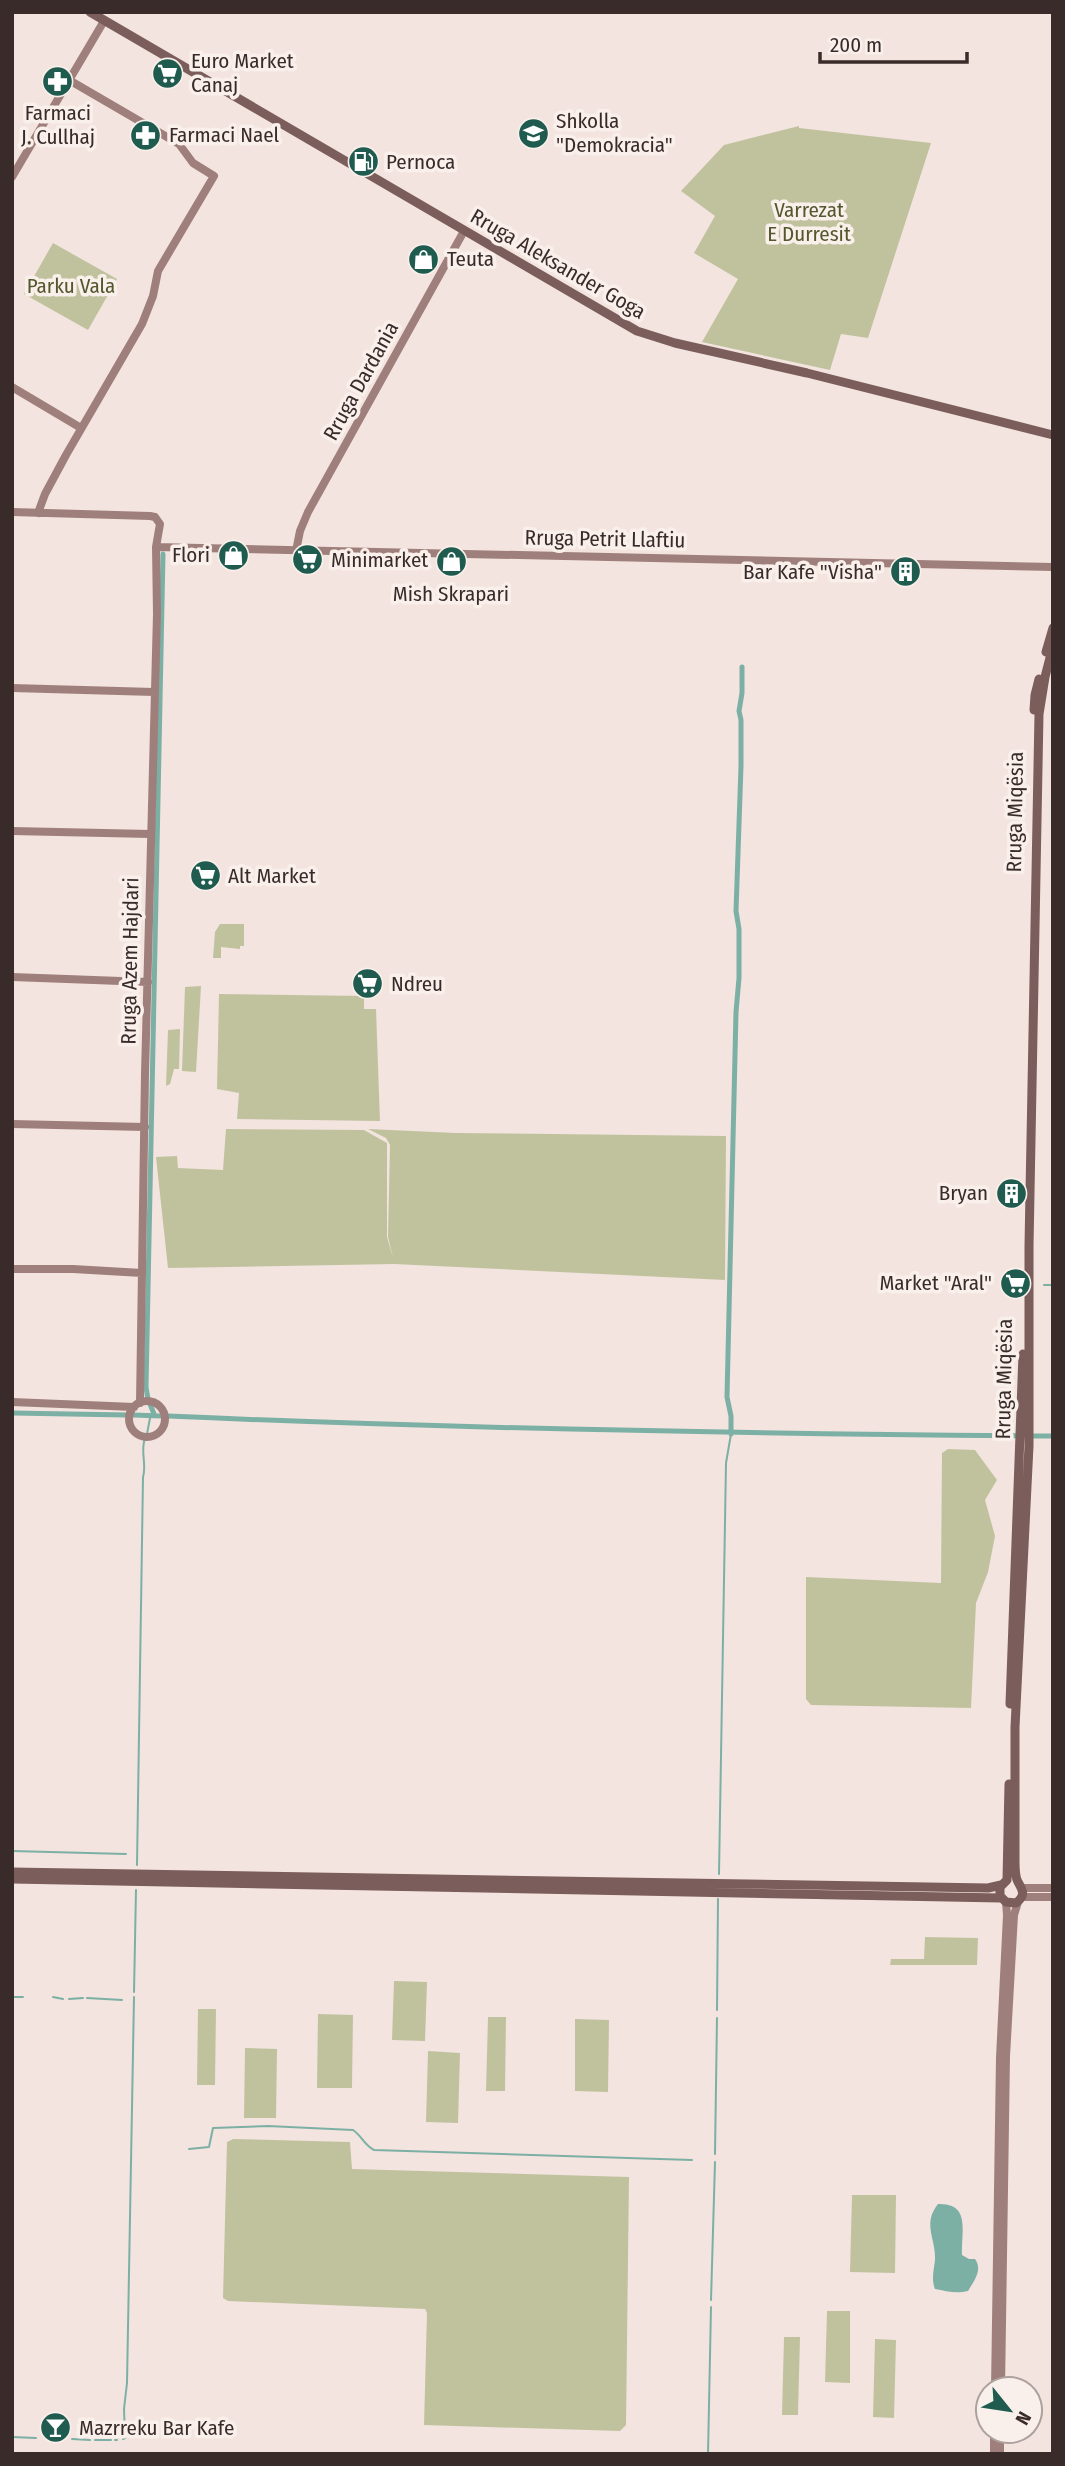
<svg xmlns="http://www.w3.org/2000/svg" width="1065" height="2466" font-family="'Fira Sans Condensed',sans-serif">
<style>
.green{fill:#c0c29e}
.water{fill:#7db0a5}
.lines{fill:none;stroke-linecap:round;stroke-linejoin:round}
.stream{stroke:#7db0a5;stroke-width:2}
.canal{stroke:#7db0a5;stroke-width:5}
.secondary{stroke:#9f7f7b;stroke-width:8}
.primary{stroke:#7b5d5b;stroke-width:9}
.labels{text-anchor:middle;stroke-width:7;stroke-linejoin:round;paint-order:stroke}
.poi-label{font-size:21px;fill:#392b2a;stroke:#faf0eb;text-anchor:start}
.park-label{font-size:21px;fill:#53572d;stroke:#faf0eb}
.street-label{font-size:21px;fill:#392b2a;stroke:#faf0eb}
</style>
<rect width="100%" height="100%" fill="#f3e4df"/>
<path class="green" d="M799,126V128L931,143L868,338L841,334L830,370L702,342L738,279L694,253L715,216L681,191L724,145Z
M53,243L117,279L88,330L24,294Z
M220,924H244V946H240V949L221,947V958H213L215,932Z
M201,986L196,1072L182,1071L185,987Z
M219,994L364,996V1009H376L380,1121L237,1119L239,1093L217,1089Z
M180,1029L179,1069H174L170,1084L166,1086L168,1030Z
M226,1129L364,1130L387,1143V1237L393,1258L388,1237L390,1145L386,1138L368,1129L456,1133L726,1136L725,1280L394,1264L168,1268L156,1157L177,1156L178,1168L223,1170Z
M948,1449L975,1450L997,1480L985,1500L995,1536L988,1572L976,1603L971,1708L811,1705L806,1699V1577L941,1583L942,1453Z
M925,1937L978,1938L977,1965H890L891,1959H924Z
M394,1981L427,1982L425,2041L392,2040Z
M198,2009H216L215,2085H197Z
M318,2014L353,2015L352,2088H317Z
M488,2017H506L505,2091H486Z
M575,2019L609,2020L608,2092L575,2091Z
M245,2048L277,2049L276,2118H244Z
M428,2051L460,2053L458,2123L426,2122Z
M233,2139L350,2142L352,2169L629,2177L626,2425L620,2431L424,2425L427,2313L425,2309L228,2301L223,2298L227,2142Z
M852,2195H896L895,2273L850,2272Z
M827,2311H850V2383L825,2382Z
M784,2337H800L798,2415H782Z
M875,2339L896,2340L894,2418L873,2417Z"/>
<path class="water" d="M938,2204C971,2203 961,2231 962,2255L969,2259H975C983,2270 974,2281 968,2291C956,2294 946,2291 935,2289C931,2279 934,2270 935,2260C936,2239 922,2224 938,2204Z"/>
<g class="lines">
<path class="stream" d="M1044,1285H1053
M147,1434L150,1418L154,1414
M12,1851L126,1854
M137,1865L143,1477C147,1465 140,1450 145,1439
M719,1874L726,1463L731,1434
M134,1992L136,1890
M12,1997H23
M53,1997L63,1999
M87,1998L122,2000
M69,1999L83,1998
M717,2010L718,1899
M189,2149L209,2147L213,2128L268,2126L353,2130C362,2136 364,2145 374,2150L692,2160
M715,2154L717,2018
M711,2300L715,2162
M12,2437L36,2438
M55,2439H63
M72,2439L90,2440
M123,2439L125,2438L124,2409L127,2383L134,1997
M95,2440H111
M115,2440H117
M708,2454L711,2307"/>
<path class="canal" d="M148,1399L146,1387L163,554
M150,1404L154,1414
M12,1413L127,1415
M133,1415L162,1416
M168,1416C463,1429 758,1434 1053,1436
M731,1434V1416L727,1397L736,1012L739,978V929L736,911L741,766V720L739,711L742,693V667"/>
<path class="secondary" d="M12,177L104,21
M12,387L81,428
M12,512L150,516L155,517L160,524L156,547L157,614L145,1074L140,1403
M38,513L45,494L66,455L142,324L153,296L158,271L214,176L193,163L179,144L69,80
M156,547L1053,567
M296,551L300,531L308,512L464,231
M12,688L154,692
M12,831L150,834
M12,977L148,982
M12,1124L145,1127
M12,1269H73L142,1273
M129 1419a18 18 0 1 1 36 0a18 18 0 1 1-36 0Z
M12,1402L134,1407
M1023,1888H1053
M1022,1897H1053
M995,2389L1000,2058L1007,1915L1006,1902
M1001,2389L1006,2056L1014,1915L1018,1902
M994,2454V2431
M1000,2454V2431"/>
<path class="primary" d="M90,12L637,331L675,343L807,373L1053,435
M1046,652L1053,628
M1034,710L1035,695L1039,679
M1010,1704L1023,1354
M12,1872L988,1888L1001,1885
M12,1879L1001,1898
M1007,1880L1000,1887V1896L1006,1902L1016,1903C1026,1895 1023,1891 1018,1882C1015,1877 1015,1868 1015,1862V1727L1029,1446V1246L1039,714L1045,677L1053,646
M1007,1880L1009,1784"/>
</g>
<defs>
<symbol id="supermarket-disc" viewBox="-11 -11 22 22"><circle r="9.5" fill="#1f5b4f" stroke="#faf0eb"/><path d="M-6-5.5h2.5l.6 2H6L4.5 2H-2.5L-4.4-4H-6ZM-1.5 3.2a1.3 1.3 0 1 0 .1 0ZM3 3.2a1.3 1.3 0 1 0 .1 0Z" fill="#fff"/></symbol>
<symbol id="pharmacy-disc" viewBox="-11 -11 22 22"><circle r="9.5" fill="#1f5b4f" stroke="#faf0eb"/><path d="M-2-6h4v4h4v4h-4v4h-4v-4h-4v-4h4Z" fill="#fff"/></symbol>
<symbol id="school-disc" viewBox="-11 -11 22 22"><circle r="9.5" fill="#1f5b4f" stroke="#faf0eb"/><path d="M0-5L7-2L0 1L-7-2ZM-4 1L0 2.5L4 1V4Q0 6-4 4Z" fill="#fff"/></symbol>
<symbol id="fuel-disc" viewBox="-11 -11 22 22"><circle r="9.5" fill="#1f5b4f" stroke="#faf0eb"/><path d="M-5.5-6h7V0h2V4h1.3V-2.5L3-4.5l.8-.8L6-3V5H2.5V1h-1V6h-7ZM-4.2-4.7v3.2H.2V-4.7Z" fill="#fff"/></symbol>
<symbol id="shop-disc" viewBox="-11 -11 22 22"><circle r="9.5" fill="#1f5b4f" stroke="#faf0eb"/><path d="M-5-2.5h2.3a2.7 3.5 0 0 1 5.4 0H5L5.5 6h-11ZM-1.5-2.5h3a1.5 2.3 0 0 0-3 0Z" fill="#fff"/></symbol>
<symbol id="building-disc" viewBox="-11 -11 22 22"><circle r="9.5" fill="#1f5b4f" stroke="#faf0eb"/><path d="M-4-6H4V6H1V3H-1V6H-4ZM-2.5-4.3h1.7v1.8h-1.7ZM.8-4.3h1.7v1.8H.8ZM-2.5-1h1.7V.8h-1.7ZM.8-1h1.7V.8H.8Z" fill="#fff"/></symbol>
<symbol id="bar-disc" viewBox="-11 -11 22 22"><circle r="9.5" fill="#1f5b4f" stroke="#faf0eb"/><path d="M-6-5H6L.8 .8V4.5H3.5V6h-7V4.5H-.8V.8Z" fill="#fff"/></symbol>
</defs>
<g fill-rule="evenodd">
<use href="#supermarket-disc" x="150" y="56" width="35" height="35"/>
<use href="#pharmacy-disc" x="40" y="64" width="35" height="35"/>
<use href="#school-disc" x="516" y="116" width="35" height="35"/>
<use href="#pharmacy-disc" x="128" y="118" width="35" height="35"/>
<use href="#fuel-disc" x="346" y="144" width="35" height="35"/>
<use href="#shop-disc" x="406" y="242" width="35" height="35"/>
<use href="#shop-disc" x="216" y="538" width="35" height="35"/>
<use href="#supermarket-disc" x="290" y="542" width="35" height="35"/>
<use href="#shop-disc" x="434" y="544" width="35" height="35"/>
<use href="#building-disc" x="888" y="554" width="35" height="35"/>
<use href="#supermarket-disc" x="188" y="858" width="35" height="35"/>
<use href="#supermarket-disc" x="350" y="966" width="35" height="35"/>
<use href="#building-disc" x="994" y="1176" width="35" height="35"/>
<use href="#supermarket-disc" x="998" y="1266" width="35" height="35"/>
<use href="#bar-disc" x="38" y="2410" width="35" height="35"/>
</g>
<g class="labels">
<g class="poi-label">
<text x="191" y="68">Euro Market<tspan x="191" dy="24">Canaj</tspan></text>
<text x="58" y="120" text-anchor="middle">Farmaci<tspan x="58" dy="24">J. Cullhaj</tspan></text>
<text x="556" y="128">Shkolla<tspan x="556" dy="24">"Demokracia"</tspan></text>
<text x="169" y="142">Farmaci Nael</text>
<text x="386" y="169">Pernoca</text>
<text x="447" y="266">Teuta</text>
<text x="210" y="562" text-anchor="end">Flori</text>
<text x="331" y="567">Minimarket</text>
<text x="882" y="579" text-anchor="end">Bar Kafe "Visha"</text>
<text x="451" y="601" text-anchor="middle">Mish Skrapari</text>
<text x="228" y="883">Alt Market</text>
<text x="391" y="991">Ndreu</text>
<text x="988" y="1200" text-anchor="end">Bryan</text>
<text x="992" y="1290" text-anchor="end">Market "Aral"</text>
<text x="79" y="2435">Mazrreku Bar Kafe</text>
</g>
<g class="park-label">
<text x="809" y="217">Varrezat<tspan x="809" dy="24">E Durresit</tspan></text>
<text x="71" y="293">Parku Vala</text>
</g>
<g class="street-label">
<text transform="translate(558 264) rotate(30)" y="7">Rruga Aleksander Goga</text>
<text transform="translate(361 381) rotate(-61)" y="7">Rruga Dardania</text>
<text transform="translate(605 539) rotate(1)" y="7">Rruga Petrit Llaftiu</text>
<text transform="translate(1015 812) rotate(-89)" y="7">Rruga Miqësia</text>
<text transform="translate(130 961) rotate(-89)" y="7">Rruga Azem Hajdari</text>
<text transform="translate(1004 1379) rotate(-89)" y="7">Rruga Miqësia</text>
</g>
</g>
<rect width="1065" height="2466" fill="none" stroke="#392b2a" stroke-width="28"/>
<g transform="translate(1009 2410) rotate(120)"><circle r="33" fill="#faf0eb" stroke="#ada19e" stroke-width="2"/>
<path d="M0-5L12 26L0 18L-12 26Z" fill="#1f5b4f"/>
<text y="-10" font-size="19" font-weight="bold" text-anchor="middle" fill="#392b2a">N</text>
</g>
<path d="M820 52v10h147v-10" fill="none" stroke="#392b2a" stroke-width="3.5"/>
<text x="830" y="52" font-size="21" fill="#392b2a" stroke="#faf0eb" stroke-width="5" paint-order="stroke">200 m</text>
</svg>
